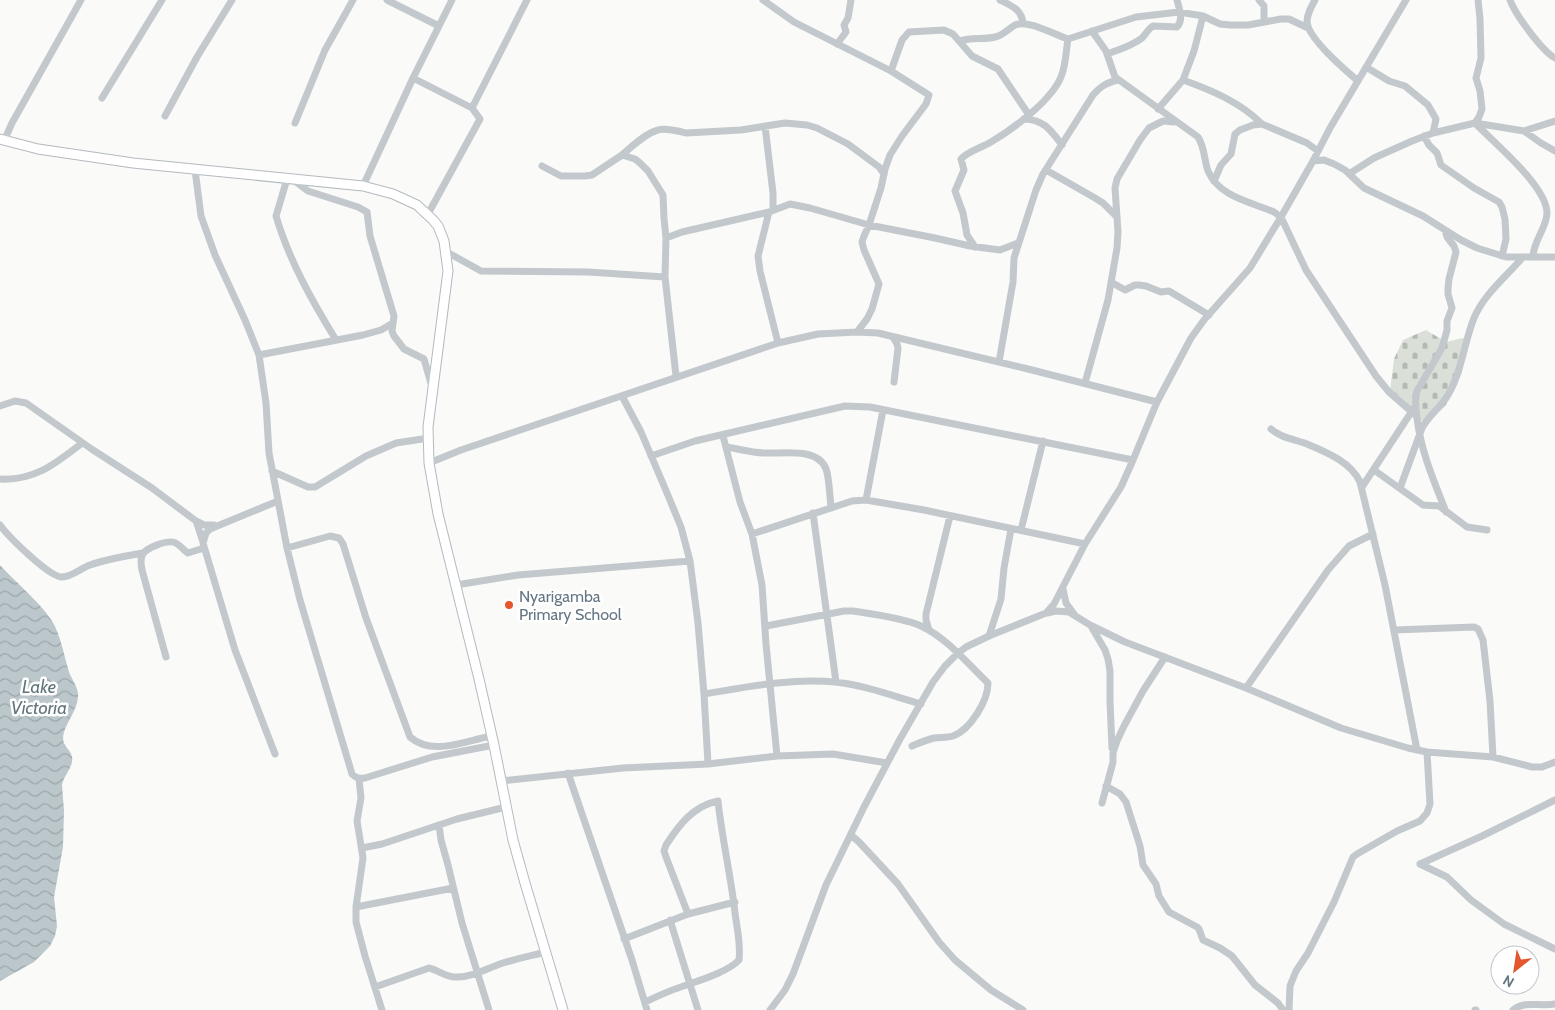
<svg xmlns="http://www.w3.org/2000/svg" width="1555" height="1010" font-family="Cabin,sans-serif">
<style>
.cemetery{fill:url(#cemetery-stones)}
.water{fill:url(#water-waves)}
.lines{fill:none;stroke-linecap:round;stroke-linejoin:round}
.secondary-casing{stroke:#b3babf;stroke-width:11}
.street{stroke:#c3c8cc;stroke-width:7}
.secondary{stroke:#fff;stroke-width:9}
.poi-dot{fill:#e4572e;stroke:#fff;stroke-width:2}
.labels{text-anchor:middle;stroke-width:5;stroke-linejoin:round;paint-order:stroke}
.poi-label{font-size:16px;fill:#657683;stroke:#fff;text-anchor:start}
.water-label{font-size:18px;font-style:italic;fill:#60757c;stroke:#fff}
</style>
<defs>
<pattern id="cemetery-stones" width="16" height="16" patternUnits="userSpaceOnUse" patternTransform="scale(1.25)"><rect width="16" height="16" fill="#dadfd7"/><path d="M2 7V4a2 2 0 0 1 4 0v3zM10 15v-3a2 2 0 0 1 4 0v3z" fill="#b4b9b4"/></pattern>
<pattern id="water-waves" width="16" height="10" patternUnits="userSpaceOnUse" patternTransform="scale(1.25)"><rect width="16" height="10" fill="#bbc7cb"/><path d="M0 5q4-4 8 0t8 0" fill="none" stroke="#9ca6aa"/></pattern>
</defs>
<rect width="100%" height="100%" fill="#fafaf8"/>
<path class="cemetery" d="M1426,330L1446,342L1463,338L1465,339L1462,372L1446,405L1429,421H1423L1410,416L1406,407L1390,391L1394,359L1403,340Z"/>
<path class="water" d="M0,565C16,583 39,601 52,621C61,636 64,656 69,672C72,680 79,688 78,697C77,710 68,720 64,732C60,746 70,747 72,757C74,767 63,776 62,785L64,811L63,847L54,897L57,926L55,936L50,946L34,962L0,981Z"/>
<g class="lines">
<defs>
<path id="secondary" d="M0,139L38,149L133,163L363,186L393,194L417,205L433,220L438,226L444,241L448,271L428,427L429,463L438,514L479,679L494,745L513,840L525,883L563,1010"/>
</defs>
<use href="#secondary" class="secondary-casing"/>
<path class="street" d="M387,0L439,26
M763,0L794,22L891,71L929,95L926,104L902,136L890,155L885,169L881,188L869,225L864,236L862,242L864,250L879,284L872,309L867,319L857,332
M1000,0C1012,6 1022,10 1023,23
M1259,0L1264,6V22
M1315,0C1311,7 1307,14 1307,22C1308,38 1345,70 1358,81
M1478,0L1480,19L1481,58L1476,78L1480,91L1482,109L1479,117L1475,123C1493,142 1547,186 1547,213C1547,227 1534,240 1533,256
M1510,0C1515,14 1542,51 1555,58
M1092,31L1106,51L1115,77L1198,137C1205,148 1204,160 1208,171C1219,197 1251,202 1274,212L1281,217L1306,270L1376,376L1389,392L1412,412
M960,41C972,37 983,40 995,37C1004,35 1008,29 1015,25C1028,19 1055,35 1068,39
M837,44L846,32L844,25L848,18L851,0
M1107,54C1118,50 1132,46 1142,38C1146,34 1148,29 1153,26L1177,27C1184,20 1179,8 1177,0
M1366,67L1389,81L1405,86L1428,105L1436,119L1433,133
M891,71L902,40L909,32L944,30L953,34L972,56L998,69L1029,115
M413,78L472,108L480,119L428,214
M1183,80C1211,90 1240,102 1262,124
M102,98L162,0
M472,108L527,0
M1158,109L1183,80L1194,51L1203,16
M165,116L197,57L232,0
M1024,119C1044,120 1050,129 1062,145
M295,123L325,50L353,0
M765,126L773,193V210
M1524,131L1555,121
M1424,136L1429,145L1437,153L1441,165L1474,188L1499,202L1502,207L1505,219L1506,239L1502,256
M4,141L12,123L81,0
M622,155C631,147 646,133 658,130C664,128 679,131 686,133L741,130L785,123L807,125L817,128L848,144L879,167L884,174
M1313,161L1324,160L1334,164L1345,170L1364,188L1423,216L1461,240L1477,248L1506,257H1555
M542,166L561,176H585L592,175L622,155L635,159L640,163L648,171L663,195L664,218L666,238L665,277L676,376
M195,170L201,216L215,255L245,320L259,355L266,403L269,453L287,548L300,600L352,774C356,778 359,779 365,778L432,757L494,745
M1046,170L1095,198L1103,203L1117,217
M1349,174L1374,158L1412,141L1433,133L1475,123L1524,131L1541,143L1555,151
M287,179L276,216C289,260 312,301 336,340
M292,179L308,191L358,207L367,212L370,236L394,316L392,331L394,336L404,349L424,359L432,387
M1214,181L1221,165L1231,154L1235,134L1240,130L1253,125L1262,124L1307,143L1318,151
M363,186L413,78L452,0
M769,212L758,256L760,271L778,343
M1445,230L1447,237L1454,246L1456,252L1449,279L1448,288V294L1452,308L1447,321V330L1442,348L1417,391C1414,400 1416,409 1417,418C1421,452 1434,481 1446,512
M666,238L682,232L769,212L790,204L810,208L869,225L935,238L970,246L1000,250L1018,243
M975,247L967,235L963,213L955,191L964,170L961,159C968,151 981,148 991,142C1013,129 1051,101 1061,77C1066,65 1066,51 1068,39L1136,17L1179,12L1203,16L1220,24L1230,25H1248L1281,19H1289L1308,28
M445,251L481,271L588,272L665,277
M1111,282L1125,290L1135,285H1139L1146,286L1161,292L1169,291L1209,315
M893,337L897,344L898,348L894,382
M259,355L363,335L381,330L393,323
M999,362L1013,282L1014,258L1036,190L1043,174L1093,95C1101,86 1106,83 1118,80
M1085,383L1108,300L1117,248L1118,232L1115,188L1117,179L1140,140L1149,128L1163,121L1174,122
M622,396L641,432L667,493L681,527L690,561L698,623L704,694L708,764
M0,406L15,401L26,403L93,450L152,488L196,521L204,525H214
M1271,429C1281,438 1294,439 1307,444C1326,452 1351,462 1360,482L1385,585L1417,750
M723,436L740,502L752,534L762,585L766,644L777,756
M727,447C739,449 753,453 765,453C783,454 818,447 826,469C829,476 830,498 831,508
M651,456L695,441L845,406L870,407L1133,460
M429,463L461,450L778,343L818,334L857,332L878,333L1032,370L1157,402
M1374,470L1423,505L1439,506L1467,527L1487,530
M272,471L308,487H315L366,456L396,443L429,438
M0,479C35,481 56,463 82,443
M1362,487L1414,408
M1400,488L1422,428C1429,415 1441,407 1448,395C1462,371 1464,343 1474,318C1484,294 1506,277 1523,257
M866,500L883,410
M813,513L836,682
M196,521L203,542
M0,525C8,536 49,577 62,577C72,577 81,568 90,565C107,559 125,556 143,553
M1021,530L1043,441
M752,534L852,501L866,500L924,510L1085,544
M287,548L330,536L339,538L343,544L366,618L410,737C433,757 466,740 492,736
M456,585L518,575L690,561
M1063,589L1066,603L1074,614
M1047,613L1056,611L1069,612L1090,625L1125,642L1246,688L1341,728L1408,748L1427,752L1493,757L1532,767H1542L1555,762
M766,626L844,611H853C872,614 904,618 921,626C947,638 968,664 988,683C988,701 970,730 953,736C947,738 940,737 934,738C926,740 919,743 912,746
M1091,626L1105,650L1108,659L1110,671V702L1112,748
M929,630L926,620V614L950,516
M1394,630L1474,627L1478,629L1483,640L1490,701L1493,757
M989,636L1001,599L1004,568L1011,529
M166,657L142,570C141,565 140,558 143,554C146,548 165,541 172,542C178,542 183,550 188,553L204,548
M1246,688L1328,570L1349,546L1373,534
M704,694C747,687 791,678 835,682C864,685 893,696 921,704
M275,754L235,650L203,543L206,533L210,529L278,501
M568,773L632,960L647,1010
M359,779L361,798L357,821L363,858L356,907V922L365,956L382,1010
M501,781L623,768L708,764L777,756L833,754L887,763
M1106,786L1120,794L1126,802L1140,846L1143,865L1156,884L1159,896L1169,912L1197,927L1199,929L1203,940L1220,948L1232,956L1255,985L1278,1003L1283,1010
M1102,803L1113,762V753L1117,741L1124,726L1143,691L1165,657
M439,825L441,840L448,865L462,923L489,1010
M851,835L859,842L898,884L939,942L955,960L991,990L1023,1010
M362,848L382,844L457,819L506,807
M1420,864L1447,877L1471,900L1504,924L1555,949
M1420,864L1482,836L1555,800
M356,907L453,888
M670,920L698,1010
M624,939L688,914L735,902
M375,987L429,968C438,970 446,977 455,977C470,978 486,969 500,964C515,959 530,956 546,952
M645,1002C656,997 666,992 678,988C694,982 727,973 739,960C741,944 737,929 735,913C731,876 722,839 718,801C693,806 679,825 666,845L664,851L666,857L688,914
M770,1010L785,990L793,974L826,885L864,807L900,739L933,682L945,666L957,654L966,647L989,636L1046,613L1054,604L1085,544L1121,487L1133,460L1157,402L1191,338L1204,320L1250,268L1281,217L1313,161L1330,128L1406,0
M1289,1010L1290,986L1296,971L1308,953L1334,902L1353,857L1357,854L1397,831L1420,821L1427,813L1430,804L1427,752
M1475,1010H1476
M1513,1010C1526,1000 1540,1007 1555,1004"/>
<use href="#secondary" class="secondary"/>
</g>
<circle class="poi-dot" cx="509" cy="605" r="5"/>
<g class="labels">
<g class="poi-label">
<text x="519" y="602">Nyarigamba<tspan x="519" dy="18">Primary School</tspan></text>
</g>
<g class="water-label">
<text x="39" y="693">Lake<tspan x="39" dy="21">Victoria</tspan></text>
</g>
</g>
<g transform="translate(1515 970) rotate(210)"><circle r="24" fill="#ffffff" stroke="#c1c8cd"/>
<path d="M0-4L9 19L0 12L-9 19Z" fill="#e4572e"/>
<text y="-8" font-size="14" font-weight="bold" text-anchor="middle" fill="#657683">N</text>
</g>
</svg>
